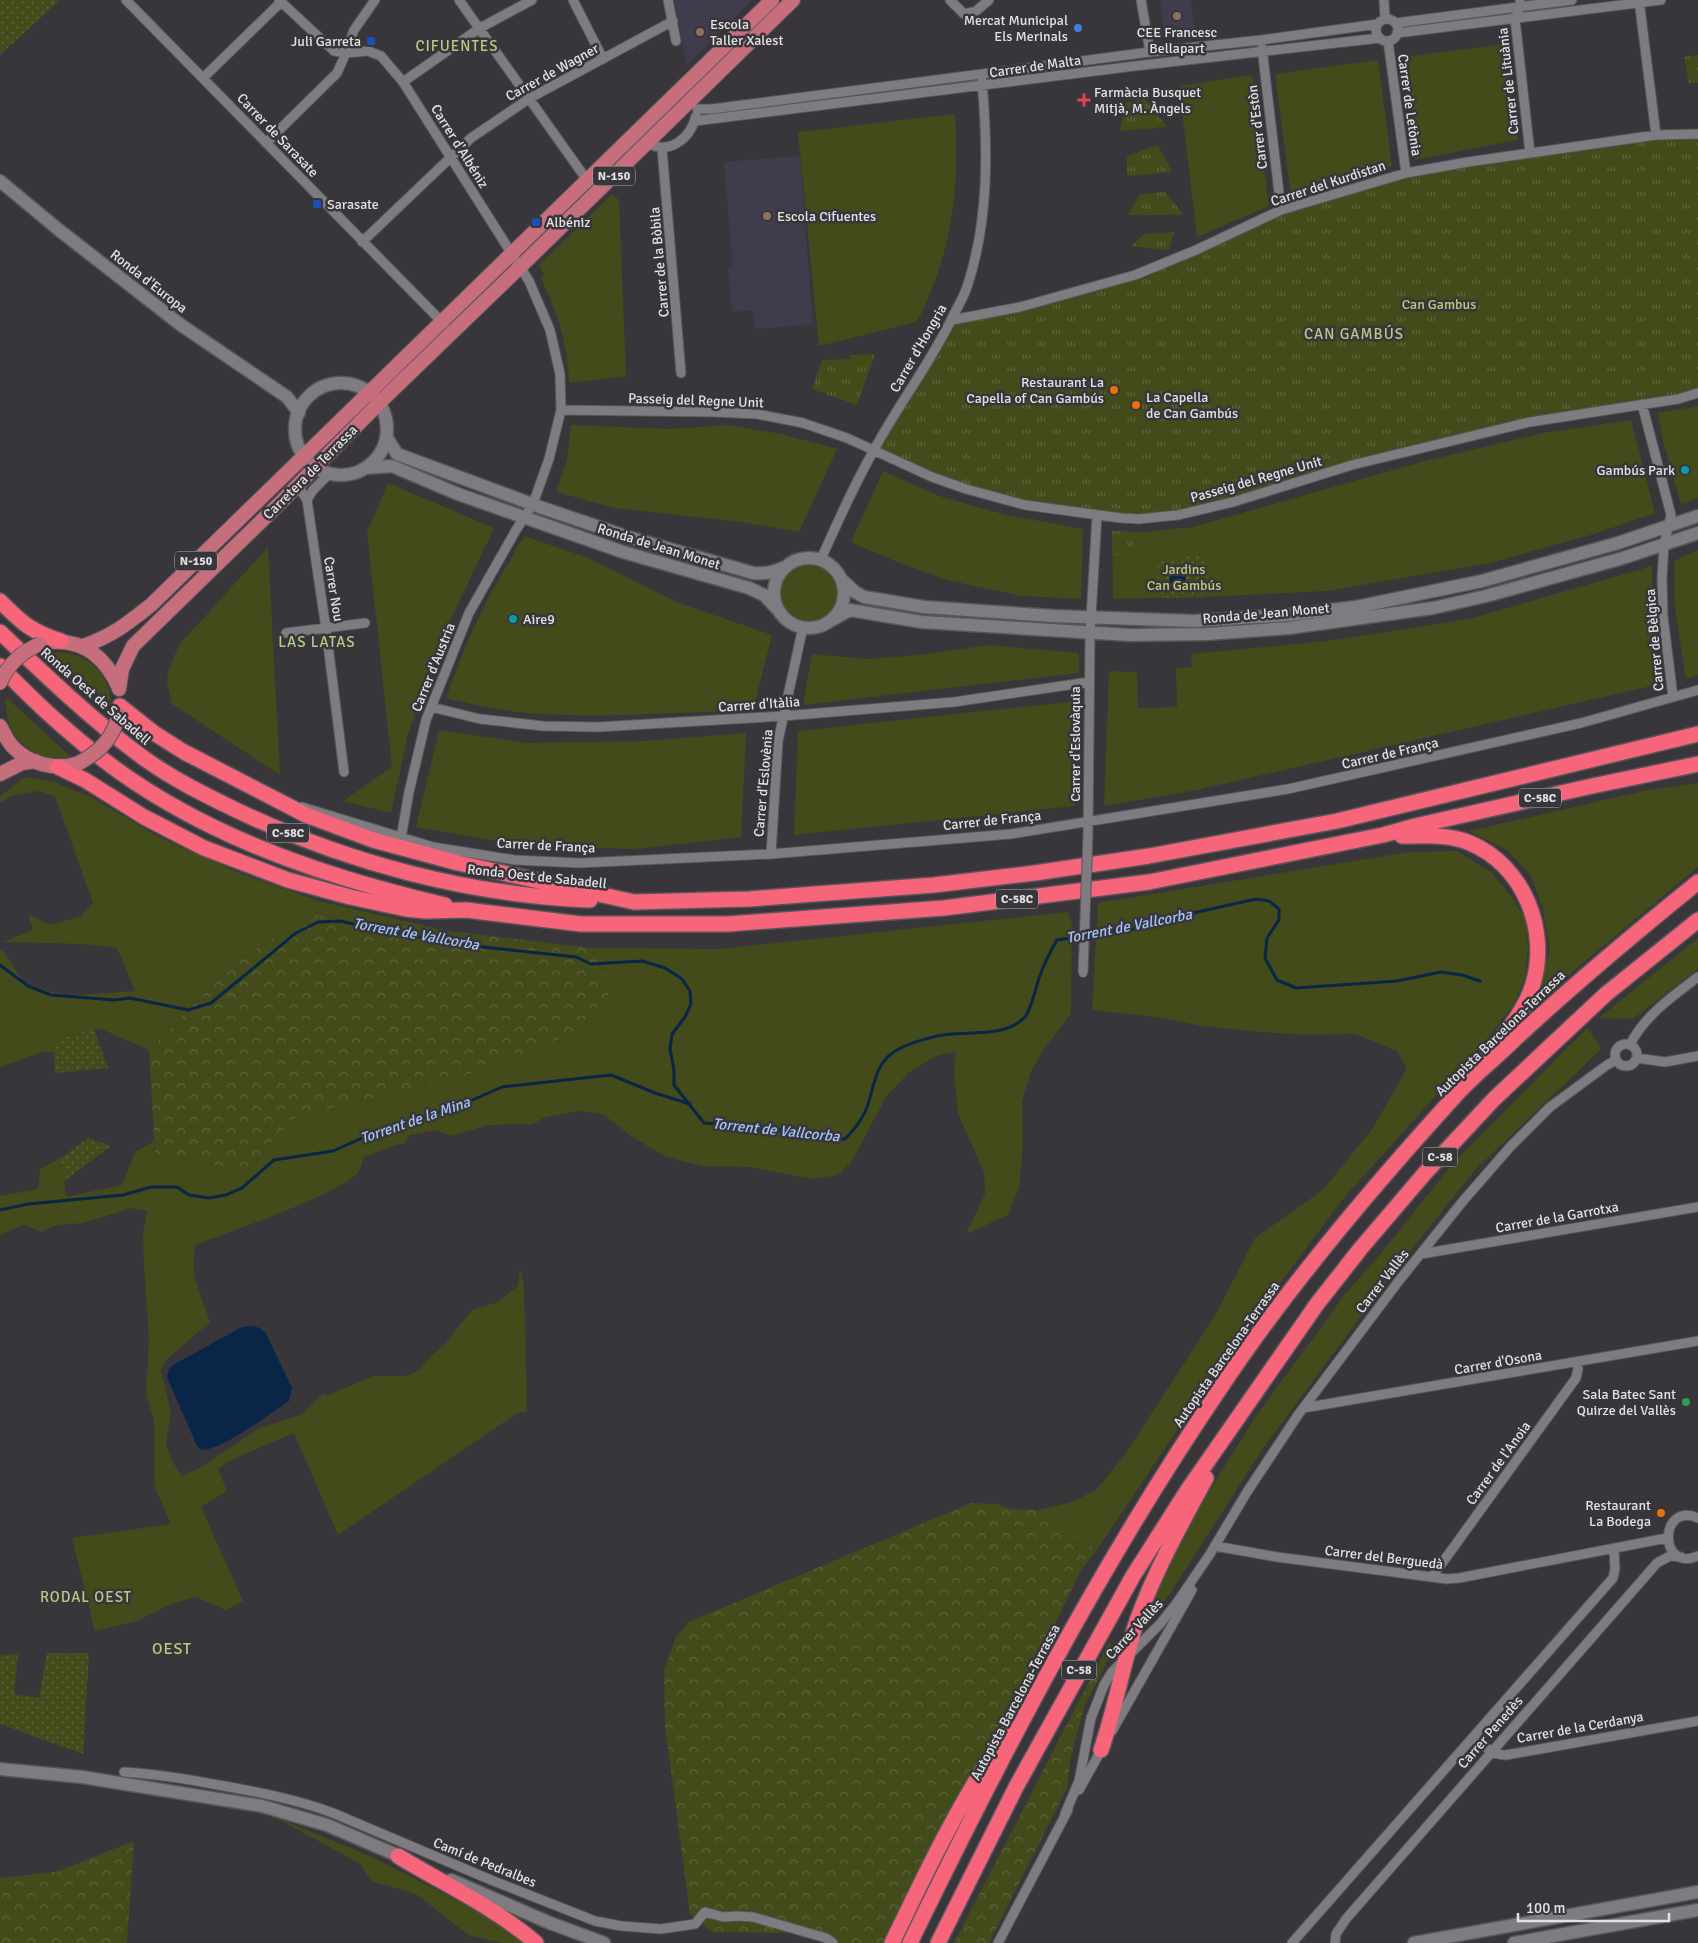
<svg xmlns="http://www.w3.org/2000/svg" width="1698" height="1943" font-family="Signika,sans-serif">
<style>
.education{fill:#413c4d}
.grass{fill:#434b1a}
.forest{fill:url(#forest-crowns)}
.park{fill:url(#park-tufts)}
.garden{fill:url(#garden-dots)}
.water{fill:#092548}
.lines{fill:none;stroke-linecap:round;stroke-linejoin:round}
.stream{stroke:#092548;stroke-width:3}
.street-casing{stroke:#565558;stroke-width:11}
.secondary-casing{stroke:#565558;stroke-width:15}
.primary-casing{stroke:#565558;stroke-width:16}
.highway-casing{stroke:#565558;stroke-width:18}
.street{stroke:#7e7c81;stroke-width:9}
.secondary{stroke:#7e7c81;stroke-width:12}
.primary{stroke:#c76e7d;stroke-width:14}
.highway{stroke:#f7657a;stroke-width:15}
.street-bridge-casing{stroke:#565558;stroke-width:11;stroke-linecap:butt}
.primary-bridge-casing{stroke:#565558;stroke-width:16;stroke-linecap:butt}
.street-bridge{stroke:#7e7c81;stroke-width:9}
.primary-bridge{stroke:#c76e7d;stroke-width:14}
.education-dot{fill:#8d6e63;stroke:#38363b;stroke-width:2}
.shop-dot{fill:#3f7fe0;stroke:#38363b;stroke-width:2}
.transit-dot{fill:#1a4fb4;stroke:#38363b;stroke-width:2}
.health-dot{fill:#e0444e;stroke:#38363b;stroke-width:2}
.food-dot{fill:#e8710a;stroke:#38363b;stroke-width:2}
.culture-dot{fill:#0f9aa8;stroke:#38363b;stroke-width:2}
.leisure-dot{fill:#2e9e5b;stroke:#38363b;stroke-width:2}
.labels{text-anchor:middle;stroke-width:5;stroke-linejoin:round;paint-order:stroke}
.shield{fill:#38363b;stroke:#afaeb1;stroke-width:1}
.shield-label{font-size:12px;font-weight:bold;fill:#e2e1e4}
.poi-label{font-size:14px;fill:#e2e1e4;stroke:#38363b;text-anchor:start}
.street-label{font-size:14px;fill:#e2e1e4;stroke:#38363b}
.park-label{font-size:14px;fill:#bdcb7c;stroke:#38363b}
.neighbourhood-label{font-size:15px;letter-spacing:1px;fill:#b4cc83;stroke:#38363b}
.water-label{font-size:15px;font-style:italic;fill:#a1c6fa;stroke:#38363b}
.quarter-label{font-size:16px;letter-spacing:1px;fill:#b4cc83;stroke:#38363b}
</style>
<defs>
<pattern id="forest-crowns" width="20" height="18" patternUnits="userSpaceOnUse" patternTransform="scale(1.25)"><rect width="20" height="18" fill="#434b1a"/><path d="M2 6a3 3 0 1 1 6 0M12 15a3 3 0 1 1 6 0" fill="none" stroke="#5e653b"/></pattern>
<pattern id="park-tufts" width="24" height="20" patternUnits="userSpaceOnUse" patternTransform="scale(1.25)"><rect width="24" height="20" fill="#434b1a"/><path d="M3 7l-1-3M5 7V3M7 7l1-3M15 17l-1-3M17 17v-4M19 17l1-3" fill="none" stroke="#5e653b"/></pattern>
<pattern id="garden-dots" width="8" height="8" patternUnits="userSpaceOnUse" patternTransform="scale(1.25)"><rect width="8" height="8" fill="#434b1a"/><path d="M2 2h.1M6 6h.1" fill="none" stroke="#5e653b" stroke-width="1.8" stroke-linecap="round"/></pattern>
</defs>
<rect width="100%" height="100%" fill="#38363b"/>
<path class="education" d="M674,0H752L687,65Z
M1160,0H1191L1195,33L1165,37Z
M800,156L813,324L755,329L753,310L732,312L728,269H733L724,162Z"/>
<path class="grass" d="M1506,44L1518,140L1415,160L1401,57Z
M1378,60L1392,166L1291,197L1275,74Z
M1252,75L1269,206L1197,237L1179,86Z
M955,114C960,186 952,251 920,316L916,322L819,346L798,132Z
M612,194L619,200L626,376L569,383C568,347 558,311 541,279L544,275L539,265Z
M1698,406V498L1681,505L1663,441L1658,413Z
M1631,420L1655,513L1594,534L1490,563L1327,591L1225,596L1113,599L1112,531L1144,532L1193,527L1425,461L1543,433Z
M571,425L671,429L727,425L781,434L837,449L799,532L741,522L615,508L556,492L567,460Z
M883,471L939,496L1006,515L1083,529L1081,599L1022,596L947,580L897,562L851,542Z
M388,483L494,528L441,640L408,734L391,813L343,801L392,767L367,532Z
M524,536L586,557L679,603L772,635L753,710C682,712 610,718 540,714C508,712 477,706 446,698L466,644L491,593Z
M268,547L280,775L172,704L167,683L168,671L179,645Z
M1698,550V675L1686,679L1675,609L1674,561Z
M778 593a31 31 0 1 1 62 0a31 31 0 1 1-62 0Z
M1652,566V618L1660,684L1197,790L1104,806L1109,671L1137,672L1138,708L1177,707L1176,668L1192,667L1191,654L1327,641L1469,619Z
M988,645L1079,653V673L803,705L812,654L867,659L921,655Z
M62,652C93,656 114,679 111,712L77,683L46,653Z
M6,697L71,757C32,763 3,737 6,697Z
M1077,701L1075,806L794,835L798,731Z
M439,730L526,743L644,741L746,733L741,837L637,849L524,846L416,827Z
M25,777L54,782L91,797L155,835L236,872L319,901L448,931L308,914L232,966L149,1050L99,1028L53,1040V1052H42L0,1067V949L3,951L25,984L66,996L135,991L117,948L83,944L3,942L33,930L28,914L50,925L81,916L93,903L55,796L38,791L11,796L0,803V796Z
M1698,783V867L1542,997L1536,993L1550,950L1543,909L1531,876L1507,850L1469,831L1648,790Z
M1457,851L1491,872L1511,896L1526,920L1528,949L1525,978L1514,1004L1487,1039L1342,1200L1234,1345L1097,1550L1073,1531L1038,1510L1072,1502L1096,1490L1124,1456L1216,1314L1255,1238L1323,1190L1373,1128L1407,1068L1397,1051L1355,1034L1303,1035L1264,1032L1201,1026L1162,1018L1092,1010L1098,903L1409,852Z
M1068,912L1072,924L1071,1014L1046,1046L1031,1071L1022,1102L1023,1146L1019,1188L1008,1215L966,1234L985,1194L984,1172L958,1114L954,1072L956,1052L938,1055L908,1073L886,1097L852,1161L838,1175L813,1179L750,1167L702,1166L666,1157L631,1136L603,1114L580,1111L546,1117L532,1124L488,1125L451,1136L435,1130L410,1135L405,1143L392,1146L364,1157C362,1161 361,1168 359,1171C346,1192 224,1234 195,1245C190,1280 200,1291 210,1322L165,1361L161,1371L171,1412L166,1443L172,1461L182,1476L201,1467L258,1429L302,1414L323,1394L328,1395L374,1376H407L419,1370L429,1358L445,1344L472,1310L498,1302L518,1286L520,1267L524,1285L527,1411L516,1414L338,1535L294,1433L231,1460L218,1469L227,1491L201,1507L243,1601L226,1610L196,1597L171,1604L137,1621L95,1631L72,1538L171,1524L155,1488L154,1421L146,1394L149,1338L144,1267L143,1232L147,1211L132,1208L82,1223L53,1226L42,1232L24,1225L0,1235V1196L38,1189L40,1169L61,1158L66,1197L122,1185L135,1152L154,1141L155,1154L247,1171L294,1118L478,1072L611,992L592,948L719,949Z
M1698,938V969L1633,1019L1599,1018Z
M1587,1028L1602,1048L1475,1170L1396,1269L1264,1447L1171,1592L1138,1634L1163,1565L1256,1416L1346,1293L1383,1251L1453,1163Z
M275,1817L372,1857L488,1916L523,1943H503L470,1936L416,1894L371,1881L360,1864Z"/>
<path class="forest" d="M308,914L592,948L611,992L575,1032L478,1072L294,1118L247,1171L155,1154L149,1050L232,966Z
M971,1503L996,1504L1009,1509L1038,1510L1073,1531L1097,1550L1081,1570L1057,1620L1006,1709L982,1764L893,1943H835L792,1933L712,1932L690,1914L665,1726L664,1671L676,1637L689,1622Z
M1111,1639L1110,1656L1085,1705L1071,1756L1067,1788L989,1943H954Z
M134,1841L127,1943H0V1878L56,1872Z"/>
<path class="park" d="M1698,55V83H1689L1684,57Z
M1145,99L1167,127L1120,131L1125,103Z
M1698,134V393L1530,422L1178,515L1092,514L966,489L873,451L952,320L1135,275L1281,210L1406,173Z
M1158,145L1172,172L1127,176V156Z
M1165,192L1184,215H1128L1140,194Z
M1174,232L1169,250L1131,246L1145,234Z
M875,354L857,405L812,389L822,360L850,359V355Z
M1112,531L1134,532L1133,556L1112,555Z"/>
<path class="garden" d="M0,0H60L0,55Z
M1207,552L1206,597L1159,598L1157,562Z
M94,1029L108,1068L55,1073L53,1040Z
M88,1138L111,1146L64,1181L61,1158Z
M47,1653H89L83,1754L0,1724V1655L18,1654L14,1694L39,1698Z"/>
<path class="water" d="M1170,566L1186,567L1185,591H1169Z
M251,1326L260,1328L265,1332L292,1388L289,1401C268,1415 223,1450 201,1450L197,1446L167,1377L169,1369L173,1365L242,1327Z"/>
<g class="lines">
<path class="stream" d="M0,965L28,986L51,995L114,1000L130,998L188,1010L211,1003L296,933L318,922L340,921L390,932L474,946L576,957L591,964L642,961L665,968L682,979L690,991L691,1004L685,1017L672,1034L670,1049L674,1070V1085L704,1123L757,1126L833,1139H845C853,1131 860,1123 865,1112C874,1092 873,1068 891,1054C903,1044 936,1035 952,1034C975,1032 1007,1036 1025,1017C1031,1009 1036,988 1039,978C1044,964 1050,952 1057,940L1138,928L1175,917L1256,899L1269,901L1279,909V920L1267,938L1265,958L1277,980L1296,988L1397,981L1441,972L1462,975L1480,981
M0,1210L28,1204L123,1195L151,1187H177L189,1195L209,1198L226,1195L242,1188L274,1160L333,1151L380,1130L452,1109L502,1087L611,1075L655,1093L690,1104"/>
<defs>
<path id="street" d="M126,0L444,324
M279,0L334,51L346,53L368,51L381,56L403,82L529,281L550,330L560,374L561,410L549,459L533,504L516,530L469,613L426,720L409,792L401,838
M459,0L587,180
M573,0L603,59
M668,0L676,41
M950,0L964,14L976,11L989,0
M1141,0L1150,52
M1384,0L1385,19
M1520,0V7L1515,19L1530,153
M1639,0L1656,135
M1376 30a11 11 0 1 1 22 0a11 11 0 1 1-22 0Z
M1396,23L1572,0
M1397,33L1661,0
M1388,41L1406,173
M1262,48L1281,210
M203,78L281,2
M403,82L480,28L532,0
M697,109H712L1150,52L1261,40L1378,24
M695,121L1135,66L1380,38
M646,141L647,143C670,155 690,139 696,116
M266,143L337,73L346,53L354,30L375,0
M662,149L681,373
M362,242L471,138L530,98L673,21
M952,320L1020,307L1135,275L1196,250L1281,210L1406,173L1468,162L1656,135L1698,134
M1642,404L1671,515L1664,545L1662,578L1663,616L1673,697
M561,410L713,412L757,414L803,423L847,438L932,477L966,489L1025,505L1121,518L1139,519L1178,515L1233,502L1352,465L1530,422L1678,399L1698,393
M298,486L307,500L326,629L344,772
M307,500L313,490L329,474
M821,559C839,519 857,479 879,441C903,398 933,359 954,314C959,305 964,296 967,287C989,221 988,149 982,81
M286,633L365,623
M431,707L480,719L543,726L598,727L783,716L954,702L1089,682
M302,807L433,847L515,860L580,863L771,854L1011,834L1288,789L1581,723L1698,690
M1088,834L1090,634L1097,515
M771,854L778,741L803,627
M1615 1055a11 11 0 1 1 22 0a11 11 0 1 1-22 0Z
M1630,1045C1643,1017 1674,995 1698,977
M1637,1058L1665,1062L1698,1056
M1421,1254L1698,1207
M1303,1408L1698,1341
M1698,1518C1659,1501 1658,1573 1698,1556
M1215,1546L1277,1557L1447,1579L1459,1578L1667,1538
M1432,1577L1576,1378L1578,1369L1577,1362
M1112,1731L1192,1590
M1473,1737C1483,1745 1492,1755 1506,1755L1698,1721
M124,1772C155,1774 187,1779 218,1785C258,1792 295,1799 333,1813L491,1880L595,1921L621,1926L661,1929L695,1924L705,1912L723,1917L737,1916L753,1917L826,1938L833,1943
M1079,1790L1103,1747
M1065,1814L1079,1781L1091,1718L1104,1685L1112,1672L1160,1624L1176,1604L1210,1554L1247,1492L1298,1415L1398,1282L1463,1201L1511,1146L1550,1107L1607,1065L1616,1060
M998,1943L1068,1810
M1292,1943L1613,1578L1615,1569L1614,1549
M1335,1943L1336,1934L1346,1919L1657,1563L1670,1556L1681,1557"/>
<path id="secondary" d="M0,181L59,230L181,325L287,397L299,413
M295 429a46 46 0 1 1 92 0a46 46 0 1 1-92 0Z
M387,438L397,454L540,507L628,537L753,573C766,574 774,572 785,567
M365,468L392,466L458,494L623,552L749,588L764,595L780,612
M774 593a35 35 0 1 1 70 0a35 35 0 1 1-70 0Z
M842,580L855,592L864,597L924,607L1053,616L1194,621L1288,615L1356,607L1482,581L1618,543L1698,516
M830,621L850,610L922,622L1130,635L1207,634L1289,628L1433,608L1486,596L1623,558L1698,533
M0,1769L82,1777L262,1806L327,1825L406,1859
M451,1880L550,1923L604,1943
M1414,1943L1698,1892
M1514,1943L1698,1910"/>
<path id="primary" d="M50,642C84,639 106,658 119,688
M83,646C112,636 127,624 151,605L772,0
M119,689L122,669L133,646L281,502L379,403L520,267L793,0
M0,726C4,733 7,741 13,747C29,764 56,771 79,763
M0,774L22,763L35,761"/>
<path id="highway" d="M0,601C21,622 31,632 61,641
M0,632C46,676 93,721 145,759C173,779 203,794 234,809C344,862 467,895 590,900
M0,666C25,692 52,718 80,741C183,829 315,875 445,905
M120,706L154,733L184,752L306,815L373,840L458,863L634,902L749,899L934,885L1035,873L1149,856L1337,821L1698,734
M58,767L85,780L144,817L204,848L288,880L350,897L406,909L426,911L466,910L581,924H728L944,908L1149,882L1383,835L1415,826L1592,786L1698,764
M1402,836C1425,836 1449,834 1470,843C1524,866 1549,930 1533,984C1525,1011 1505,1033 1488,1055
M1101,1750C1116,1707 1123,1661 1138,1618C1156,1569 1181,1524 1206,1478
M398,1856C444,1884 494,1907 536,1943
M892,1943C927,1870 962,1796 1009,1730
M910,1943C1003,1752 1101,1563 1221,1387C1289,1285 1374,1185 1456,1095C1474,1075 1496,1058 1515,1039C1574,984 1635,933 1698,882
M938,1943L1016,1787L1133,1576L1187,1491L1317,1304L1361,1248L1425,1173L1494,1099L1606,994L1698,920"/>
</defs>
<use href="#street" class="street-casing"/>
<use href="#secondary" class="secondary-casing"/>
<use href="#primary" class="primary-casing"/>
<use href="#highway" class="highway-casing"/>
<use href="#street" class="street"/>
<use href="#secondary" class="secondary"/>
<use href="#primary" class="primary"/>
<use href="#highway" class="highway"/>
<defs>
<path id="street-bridge" d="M1083,973L1088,834"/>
<path id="primary-bridge" d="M0,683C8,664 21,652 40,644
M79,763C101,751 113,738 119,714"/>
</defs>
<use href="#street-bridge" class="street-bridge-casing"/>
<use href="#primary-bridge" class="primary-bridge-casing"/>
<use href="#street-bridge" class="street-bridge"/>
<use href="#primary-bridge" class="primary-bridge"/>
</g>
<g class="education-dot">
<circle cx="1177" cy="16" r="5"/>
<circle cx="700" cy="32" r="5"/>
<circle cx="767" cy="216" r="5"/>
</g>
<circle class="shop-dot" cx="1078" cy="28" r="5"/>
<g class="transit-dot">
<rect x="366" y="36" width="10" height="10" rx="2.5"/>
<rect x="312" y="199" width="10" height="10" rx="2.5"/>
<rect x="531" y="217" width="10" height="10" rx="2.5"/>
</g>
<path class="health-dot" d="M1081.5 92.5h5v5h5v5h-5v5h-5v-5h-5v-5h5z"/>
<g class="food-dot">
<circle cx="1114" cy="390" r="5"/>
<circle cx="1136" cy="405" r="5"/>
<circle cx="1661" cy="1513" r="5"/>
</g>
<g class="culture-dot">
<circle cx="1685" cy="470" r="5"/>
<circle cx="513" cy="619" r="5"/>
</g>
<circle class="leisure-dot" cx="1686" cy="1402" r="5"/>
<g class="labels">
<g class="shield">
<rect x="593" y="166.5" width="42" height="19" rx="4"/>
<rect x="175" y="551.5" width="42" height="19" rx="4"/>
<rect x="1519" y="788.5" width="42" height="19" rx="4"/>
<rect x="267" y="823.5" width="42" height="19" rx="4"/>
<rect x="996" y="889.5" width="42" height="19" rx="4"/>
<rect x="1422.5" y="1147.5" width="35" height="19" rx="4"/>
<rect x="1061.5" y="1660.5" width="35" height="19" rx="4"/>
</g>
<g class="shield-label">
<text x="614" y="180">N-150</text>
<text x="196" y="565">N-150</text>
<text x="1540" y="802">C-58C</text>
<text x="288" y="837">C-58C</text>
<text x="1017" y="903">C-58C</text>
<text x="1440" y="1161">C-58</text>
<text x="1079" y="1674">C-58</text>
</g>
<g class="poi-label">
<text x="1068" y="25" text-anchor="end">Mercat Municipal<tspan x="1068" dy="16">Els Merinals</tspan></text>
<text x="710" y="29">Escola<tspan x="710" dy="16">Taller Xalest</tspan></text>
<text x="1177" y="37" text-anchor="middle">CEE Francesc<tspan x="1177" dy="16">Bellapart</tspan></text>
<text x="361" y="46" text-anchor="end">Juli Garreta</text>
<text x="1094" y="97">Farmàcia Busquet<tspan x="1094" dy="16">Mitjà, M. Àngels</tspan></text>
<text x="327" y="209">Sarasate</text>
<text x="777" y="221">Escola Cifuentes</text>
<text x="546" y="227">Albéniz</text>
<text x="1104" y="387" text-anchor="end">Restaurant La<tspan x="1104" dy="16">Capella of Can Gambús</tspan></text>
<text x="1146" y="402">La Capella<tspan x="1146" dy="16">de Can Gambús</tspan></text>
<text x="1675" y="475" text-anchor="end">Gambús Park</text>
<text x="523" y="624">Aire9</text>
<text x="1676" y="1399" text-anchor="end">Sala Batec Sant<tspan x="1676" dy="16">Quirze del Vallès</tspan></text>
<text x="1651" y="1510" text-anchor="end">Restaurant<tspan x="1651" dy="16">La Bodega</tspan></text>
</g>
<g class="street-label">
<text transform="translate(1035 66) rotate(-8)" y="5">Carrer de Malta</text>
<text transform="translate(552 72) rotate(-29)" y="5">Carrer de Wagner</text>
<text transform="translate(1508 81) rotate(-96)" y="5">Carrer de Lituània</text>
<text transform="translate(1410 105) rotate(82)" y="5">Carrer de Letònia</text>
<text transform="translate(1257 127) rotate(-97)" y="5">Carrer d'Estòn</text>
<text transform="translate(278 135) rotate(46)" y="5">Carrer de Sarasate</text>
<text transform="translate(460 146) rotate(58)" y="5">Carrer d'Albéniz</text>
<text transform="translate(1328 183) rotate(-18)" y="5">Carrer del Kurdistan</text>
<text transform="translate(659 262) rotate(-95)" y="5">Carrer de la Bòbila</text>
<text transform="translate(149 281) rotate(38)" y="5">Ronda d'Europa</text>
<text transform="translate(918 348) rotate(-60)" y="5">Carrer d'Hongria</text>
<text transform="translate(696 400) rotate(2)" y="5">Passeig del Regne Unit</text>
<text transform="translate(310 472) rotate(-45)" y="5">Carretera de Terrassa</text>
<text transform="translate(1256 479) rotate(-16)" y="5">Passeig del Regne Unit</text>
<text transform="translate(659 546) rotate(17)" y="5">Ronda de Jean Monet</text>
<text transform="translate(334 589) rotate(81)" y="5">Carrer Nou</text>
<text transform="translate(1266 613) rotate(-5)" y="5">Ronda de Jean Monet</text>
<text transform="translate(1654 640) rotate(-95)" y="5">Carrer de Bèlgica</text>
<text transform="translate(433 667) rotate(-68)" y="5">Carrer d'Austria</text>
<text transform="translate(96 696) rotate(41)" y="5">Ronda Oest de Sabadell</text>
<text transform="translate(759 704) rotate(-4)" y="5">Carrer d'Itàlia</text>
<text transform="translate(1075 744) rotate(-90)" y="5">Carrer d'Eslovàquia</text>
<text transform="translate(1390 753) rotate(-13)" y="5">Carrer de França</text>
<text transform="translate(763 783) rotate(-85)" y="5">Carrer d'Eslovènia</text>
<text transform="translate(992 820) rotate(-6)" y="5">Carrer de França</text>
<text transform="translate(546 845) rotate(3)" y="5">Carrer de França</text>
<text transform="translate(537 876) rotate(6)" y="5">Ronda Oest de Sabadell</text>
<text transform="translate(1500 1033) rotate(-44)" y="5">Autopista Barcelona-Terrassa</text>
<text transform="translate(1557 1217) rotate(-10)" y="5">Carrer de la Garrotxa</text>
<text transform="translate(1382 1281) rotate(-52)" y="5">Carrer Vallès</text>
<text transform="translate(1226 1354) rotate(-55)" y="5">Autopista Barcelona-Terrassa</text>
<text transform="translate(1498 1362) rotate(-10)" y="5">Carrer d'Osona</text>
<text transform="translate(1498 1463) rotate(-54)" y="5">Carrer de l'Anoia</text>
<text transform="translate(1384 1557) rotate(7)" y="5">Carrer del Berguedà</text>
<text transform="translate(1134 1629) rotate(-47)" y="5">Carrer Vallès</text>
<text transform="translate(1015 1702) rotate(-62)" y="5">Autopista Barcelona-Terrassa</text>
<text transform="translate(1580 1727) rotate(-10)" y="5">Carrer de la Cerdanya</text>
<text transform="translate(1490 1732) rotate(-49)" y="5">Carrer Penedès</text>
<text transform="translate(485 1862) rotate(22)" y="5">Camí de Pedralbes</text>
</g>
<g class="park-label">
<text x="1439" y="309">Can Gambus</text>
<text x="1184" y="574">Jardins<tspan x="1184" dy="16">Can Gambús</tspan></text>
</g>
<g class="neighbourhood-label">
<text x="457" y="51">CIFUENTES</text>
<text x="1354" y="339">CAN GAMBÚS</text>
<text x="317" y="647">LAS LATAS</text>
<text x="86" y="1602">RODAL OEST</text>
</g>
<g class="water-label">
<text transform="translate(1129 926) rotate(-11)" y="5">Torrent de Vallcorba</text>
<text transform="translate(416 934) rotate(10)" y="5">Torrent de Vallcorba</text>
<text transform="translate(415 1120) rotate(-19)" y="5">Torrent de la Mina</text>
<text transform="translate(776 1130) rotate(6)" y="5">Torrent de Vallcorba</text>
</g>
<g class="quarter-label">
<text x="172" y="1654">OEST</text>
</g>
</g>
<path d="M1518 1913v8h151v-8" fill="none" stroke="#e2e1e4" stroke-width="2.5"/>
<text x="1526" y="1913" font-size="15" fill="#e2e1e4" stroke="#38363b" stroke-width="4" paint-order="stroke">100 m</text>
</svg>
